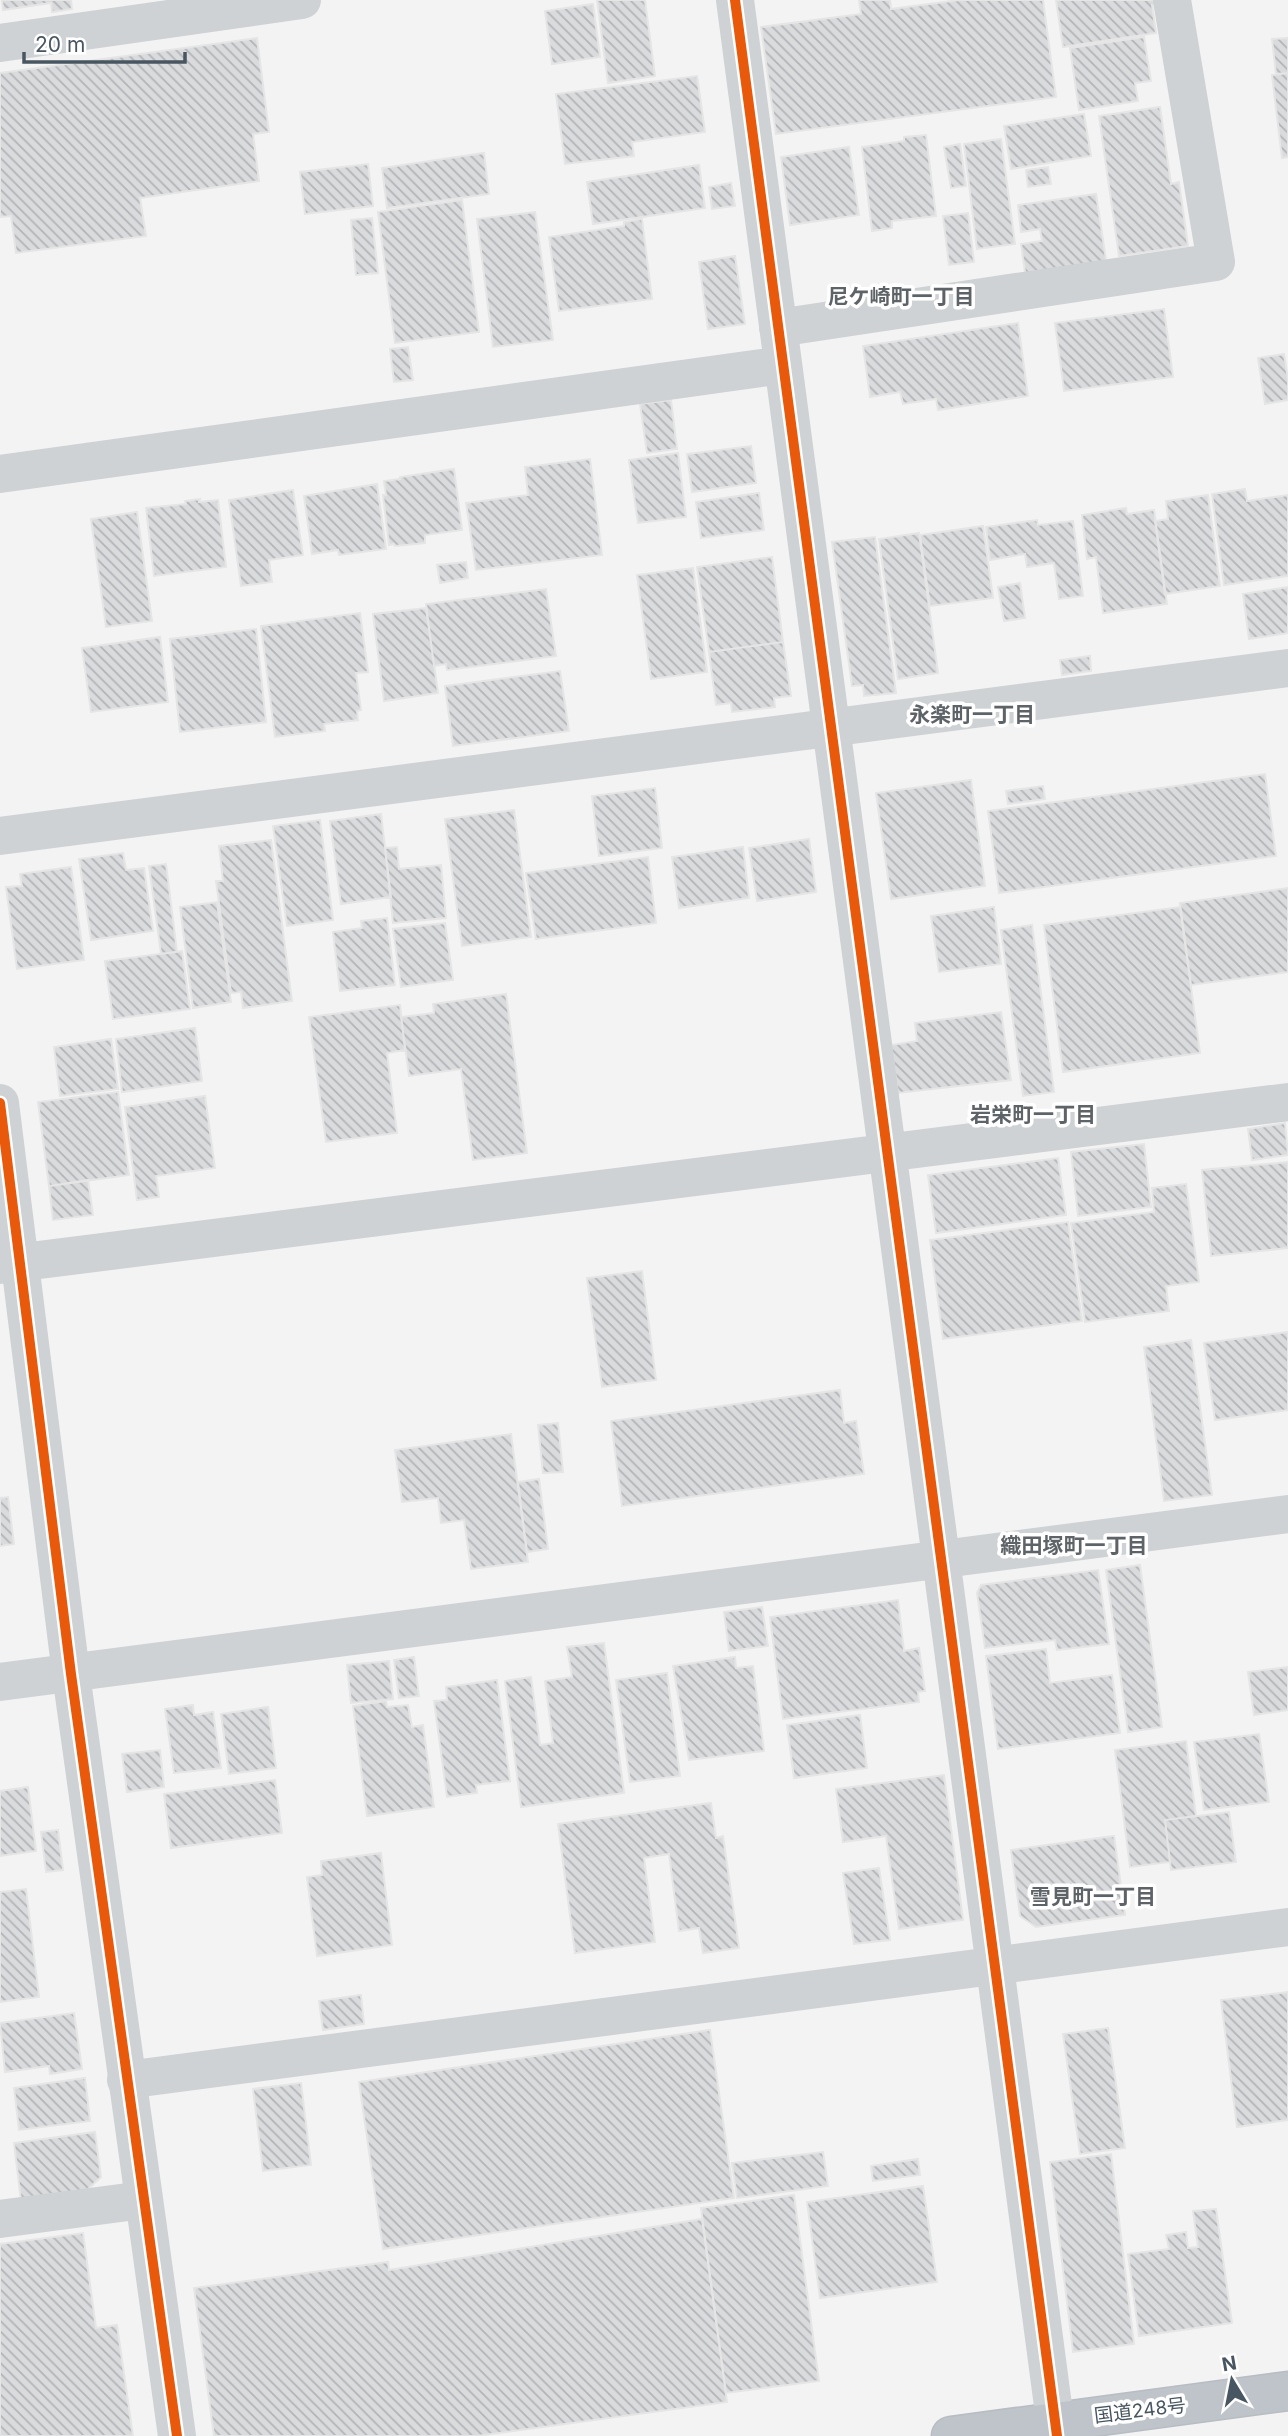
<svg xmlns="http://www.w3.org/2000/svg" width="1288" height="2436" font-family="Inter,'Noto Sans JP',sans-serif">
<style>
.building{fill:url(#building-back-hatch);stroke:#e5e5e6;stroke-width:2}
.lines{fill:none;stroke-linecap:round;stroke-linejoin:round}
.highway-casing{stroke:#b7bdc3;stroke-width:41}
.street{stroke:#ced2d4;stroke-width:38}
.secondary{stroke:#ced2d5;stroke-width:38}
.highway{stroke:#bec4c9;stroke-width:38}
.cycleway-casing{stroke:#fff;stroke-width:15}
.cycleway{stroke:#e8590c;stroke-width:10}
.labels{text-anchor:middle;stroke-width:7;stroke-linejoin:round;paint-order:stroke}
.street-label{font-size:19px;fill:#485661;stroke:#fff}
.neighbourhood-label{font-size:21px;font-weight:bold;fill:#5e6368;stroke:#fff}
</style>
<defs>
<pattern id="building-back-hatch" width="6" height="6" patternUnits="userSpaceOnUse" patternTransform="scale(1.75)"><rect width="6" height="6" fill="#dadbdd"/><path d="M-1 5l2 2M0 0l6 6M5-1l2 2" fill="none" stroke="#b3b4b7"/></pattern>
</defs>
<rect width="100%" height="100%" fill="#f3f3f3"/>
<path class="building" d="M2,0H71L72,9L52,12L51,3L3,10Z
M597,0H645L655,76L608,83Z
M859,0H890L891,9L959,0H1043L1056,97L776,134L761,27L861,14Z
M1056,0H1164V3L1152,5L1156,33L1063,47Z
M593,4L600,57L552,64L545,11Z
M1144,37L1151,81L1135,83L1138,101L1079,110L1070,48Z
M257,38L269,132L253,134L259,181L140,198L146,236L16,253L11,216L0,217V73Z
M1288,38V73L1276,74L1272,39Z
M1288,73V157L1282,158L1272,75Z
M697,76L705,132L632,142L634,156L565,164L556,94Z
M1160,107L1171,184L1179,182L1188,246L1119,256L1099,116Z
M1084,114L1091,156L1011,169L1004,126Z
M926,135L936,216L892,221V228L872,231L862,147L904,141V137Z
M1001,139L1015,244L977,249L964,144Z
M960,144L966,186L951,188L944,147Z
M849,147L859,215L790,225L781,157Z
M484,153L489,194L387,208L382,168Z
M368,164L373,206L305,214L300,172Z
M699,165L705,208L593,224L587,182Z
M1048,167L1051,184L1028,187L1026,170Z
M731,183L735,206L712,209L709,187Z
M1096,194L1107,266L1026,279L1021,244L1042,241L1040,229L1021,232L1018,205Z
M462,200L479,332L395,343L378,212Z
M535,212L553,340L493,347L477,219Z
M968,213L974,262L949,265L943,216Z
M372,218L378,273L356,275L351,220Z
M642,219L652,299L559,311L549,237L624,226V222Z
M735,256L745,324L708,329L699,262Z
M1164,309L1173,377L1064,391L1055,323Z
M1018,323L1028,396L938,410L936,399L903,404L900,392L870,397L863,346Z
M408,347L413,380L394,382L390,349Z
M1284,354L1288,379V400L1265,404L1258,358Z
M671,400L677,449L647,453L640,404Z
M751,446L756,483L692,492L687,454Z
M678,453L686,517L638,523L629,460Z
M590,459L602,555L476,570L466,503L528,495L525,467Z
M454,469L462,530L425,535V543L395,546L394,544L389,545L383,495H386L384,481L400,479V477Z
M377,484L386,549L339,555L338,550L312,554L304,496Z
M1245,489L1247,501L1288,495V576L1224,585L1212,494Z
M293,490L303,555L269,560L272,582L241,586L229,500Z
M759,493L764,530L701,538L696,502Z
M1208,495L1220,586L1165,594L1155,521L1168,519L1166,501Z
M200,499L199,502L218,500L226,567L154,576L146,508L186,504L185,501Z
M1126,508L1127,514L1154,510L1167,604L1103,613L1096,557L1087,559L1082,515Z
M137,512L152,621L106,627L91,519Z
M1037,520L1038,525L1073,521L1083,596L1059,599L1054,563L1027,567L1025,554L990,560L986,527Z
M983,526L993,598L930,606L920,535Z
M919,533L938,673L898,679L879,539Z
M875,537L896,693L864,696L863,685L852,686L832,542Z
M772,557L783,642L709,652L697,567Z
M466,562L468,578L440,583L437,565Z
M693,568L707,672L651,679L637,575Z
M1020,583L1025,618L1004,621L998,587Z
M1288,587V633L1249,639L1243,594Z
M546,589L556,656L447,670L446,664L434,666L426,604Z
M426,608L438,693L384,701L373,614Z
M360,613L368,672L356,673L361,710L357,711L358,720L324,724L325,731L275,737L261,626Z
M256,629L266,722L180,732L170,639Z
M160,637L168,702L91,712L82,648Z
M783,642L791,696L774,698L775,707L732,712L731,703L716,705L709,652Z
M1090,656L1091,671L1062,675L1060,660Z
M560,671L569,731L453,746L445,686Z
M1265,774L1276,856L999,893L988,811Z
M971,780L985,886L891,899L876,793Z
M1043,786L1045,799L1008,804L1006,791Z
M655,788L662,848L599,856L592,796Z
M514,810L531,937L462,946L445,819Z
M381,814L391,897L341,904L330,821Z
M320,820L333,920L287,926L273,826Z
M809,839L816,892L757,901L749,848Z
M271,840L292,1001L243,1008L241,992L231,993L216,881H223L219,846Z
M397,847L399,869L441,865L446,918L393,923L385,848Z
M743,847L749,898L679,908L672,857Z
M123,853L126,870L144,868L153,931L91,940L79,859Z
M648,857L656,923L536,939L526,873Z
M166,864L177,952L161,954L149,866Z
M71,867L84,960L17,969L6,887L22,886L20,874Z
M1288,888V972L1191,985L1180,903Z
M217,902L231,1002L193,1008L180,907Z
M994,907L1001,964L939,972L931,916Z
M1180,907L1200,1053L1063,1072L1044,925Z
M387,918L395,985L340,991L333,932L362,928L361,921Z
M445,923L453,980L401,987L393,929Z
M1032,925L1054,1092L1023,1096L1001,930Z
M182,951L190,1009L113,1019L105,961Z
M506,994L527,1153L473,1160L461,1069L409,1076L401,1017L434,1013L433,1004Z
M400,1005L405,1050L387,1053L397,1133L326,1142L309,1017Z
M1001,1012L1011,1080L898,1093L891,1045L917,1041L915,1023Z
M195,1028L202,1081L122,1092L116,1039Z
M111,1039L118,1089L60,1096L54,1047Z
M118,1092L129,1175L49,1186L38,1102Z
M205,1096L215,1168L156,1176L159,1197L137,1200L125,1107Z
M1285,1123L1288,1155L1252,1160L1248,1129Z
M1144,1144L1151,1207L1078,1216L1071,1152Z
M1058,1158L1066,1215L936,1233L928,1175Z
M1288,1162V1248L1211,1256L1202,1170Z
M88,1180L93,1215L53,1220L49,1186Z
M1186,1184L1199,1282L1166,1286L1169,1311L1085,1322L1071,1223L1154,1212L1152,1188Z
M1068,1222L1082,1321L943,1339L930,1240Z
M642,1271L656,1380L602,1387L587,1278Z
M1288,1332V1410L1215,1420L1204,1343Z
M1191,1340L1212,1495L1164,1501L1144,1347Z
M840,1390L844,1423L856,1421L864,1474L622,1506L611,1421Z
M558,1423L563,1472L543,1473L538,1425Z
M511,1434L528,1562L471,1569L464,1520L441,1523L438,1498L402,1502L395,1450Z
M539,1479L548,1549L527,1552L518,1482Z
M8,1497L14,1544L0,1546V1498Z
M1140,1565L1162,1727L1128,1732L1106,1570Z
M1098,1570L1109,1644L1057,1650L1055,1640L985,1648L977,1593L981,1585Z
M898,1600L904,1651L919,1648L925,1691L918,1692L919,1702L783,1719L770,1617Z
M762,1607L768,1646L729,1651L724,1612Z
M604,1643L624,1793L521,1807L505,1681L531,1677L540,1745L553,1743L545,1681L572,1677L567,1647Z
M1046,1649L1050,1683L1112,1675L1120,1733L998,1749L986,1656Z
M414,1657L419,1696L399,1698L394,1660Z
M735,1657L736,1668L753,1666L764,1751L689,1760L673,1666Z
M389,1661L393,1699L351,1703L347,1665Z
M1288,1667V1710L1254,1715L1248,1672Z
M667,1673L680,1776L630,1782L616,1680Z
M497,1680L510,1781L476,1785L477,1793L447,1797L434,1701L447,1700L446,1687Z
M386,1701L387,1707L408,1705L412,1727L423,1725L434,1807L367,1816L353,1706Z
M193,1705L194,1715L213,1712L221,1768L174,1773L165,1709Z
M268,1707L276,1768L229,1774L221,1714Z
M860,1715L867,1768L794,1778L787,1725Z
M1259,1734L1269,1802L1204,1810L1194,1742Z
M1186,1741L1196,1816L1165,1820L1170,1862L1130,1867L1115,1750Z
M160,1750L164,1787L127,1792L122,1754Z
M944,1775L963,1920L899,1929L886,1836L843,1842L836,1789Z
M275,1780L282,1833L171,1848L164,1794Z
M28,1787L36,1851L0,1856V1791Z
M711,1803L716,1838L723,1836L739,1948L703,1953L699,1928L679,1931L669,1854L644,1858L655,1942L575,1953L558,1824Z
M1229,1812L1236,1862L1171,1870L1165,1820Z
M58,1830L63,1870L46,1872L41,1832Z
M1114,1836L1125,1915L1036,1927L1020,1916L1011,1850Z
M381,1853L392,1945L317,1956L307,1877L322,1875L321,1861Z
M879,1868L890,1940L854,1944L843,1873Z
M26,1889L39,1997L0,2002V1892Z
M1288,1992V2120L1237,2127L1221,2000Z
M361,1995L364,2024L323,2030L319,2001Z
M74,2013L82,2069L50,2074L49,2066L5,2072L0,2023Z
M1108,2028L1125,2148L1080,2154L1063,2034Z
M710,2030L734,2198L383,2249L359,2082Z
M85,2078L90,2121L19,2130L14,2088Z
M301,2083L311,2165L263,2171L253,2089Z
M95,2132L101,2177L85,2192L21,2201L14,2143Z
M823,2152L828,2186L737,2198L732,2163Z
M1111,2154L1134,2344L1073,2352L1050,2162Z
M918,2159L920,2175L873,2181L871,2166Z
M923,2186L937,2282L820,2298L807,2202Z
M794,2195L819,2381L726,2393L701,2208Z
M1216,2209L1232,2323L1139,2336L1128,2254L1169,2249L1166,2235L1186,2232L1188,2248L1198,2247L1193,2211Z
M702,2219L727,2402L477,2436H214L194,2288L388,2262L389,2270Z
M83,2233L96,2328L117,2325L133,2436H0V2244Z"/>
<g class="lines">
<defs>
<path id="highway" d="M951,2436L1288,2391"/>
</defs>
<use href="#highway" class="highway-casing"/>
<path class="street" d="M735,0L1057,2436
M0,43L302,0
M778,328L1216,262L1172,0
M0,474L783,365
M0,836L1288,668
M0,1265L1288,1102
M0,1682L1288,1514
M126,2080L1288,1927
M0,2219L143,2200"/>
<path class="secondary" d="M0,1103L71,1674L177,2436"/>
<use href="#highway" class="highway"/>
<defs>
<path id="cycleway" d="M735,0L1057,2436
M0,1103L71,1674L177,2436"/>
</defs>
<use href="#cycleway" class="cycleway-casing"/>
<use href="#cycleway" class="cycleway"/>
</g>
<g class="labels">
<g class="street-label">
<text transform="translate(1140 2410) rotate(-7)" y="7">国道248号</text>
</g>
<g class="neighbourhood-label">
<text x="901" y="304">尼ケ崎町一丁目</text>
<text x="972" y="722">永楽町一丁目</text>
<text x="1033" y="1122">岩栄町一丁目</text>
<text x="1074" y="1553">織田塚町一丁目</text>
<text x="1093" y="1904">雪見町一丁目</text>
</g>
</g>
<g transform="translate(1232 2380) rotate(350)" stroke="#ffffff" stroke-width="5" paint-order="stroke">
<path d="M0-5L12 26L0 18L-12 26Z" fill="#485661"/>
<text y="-10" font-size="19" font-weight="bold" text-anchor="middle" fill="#485661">N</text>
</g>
<path d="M24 52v10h161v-10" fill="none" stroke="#485661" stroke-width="3.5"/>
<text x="35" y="52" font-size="21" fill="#485661" stroke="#ffffff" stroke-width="5" paint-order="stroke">20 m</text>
</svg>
